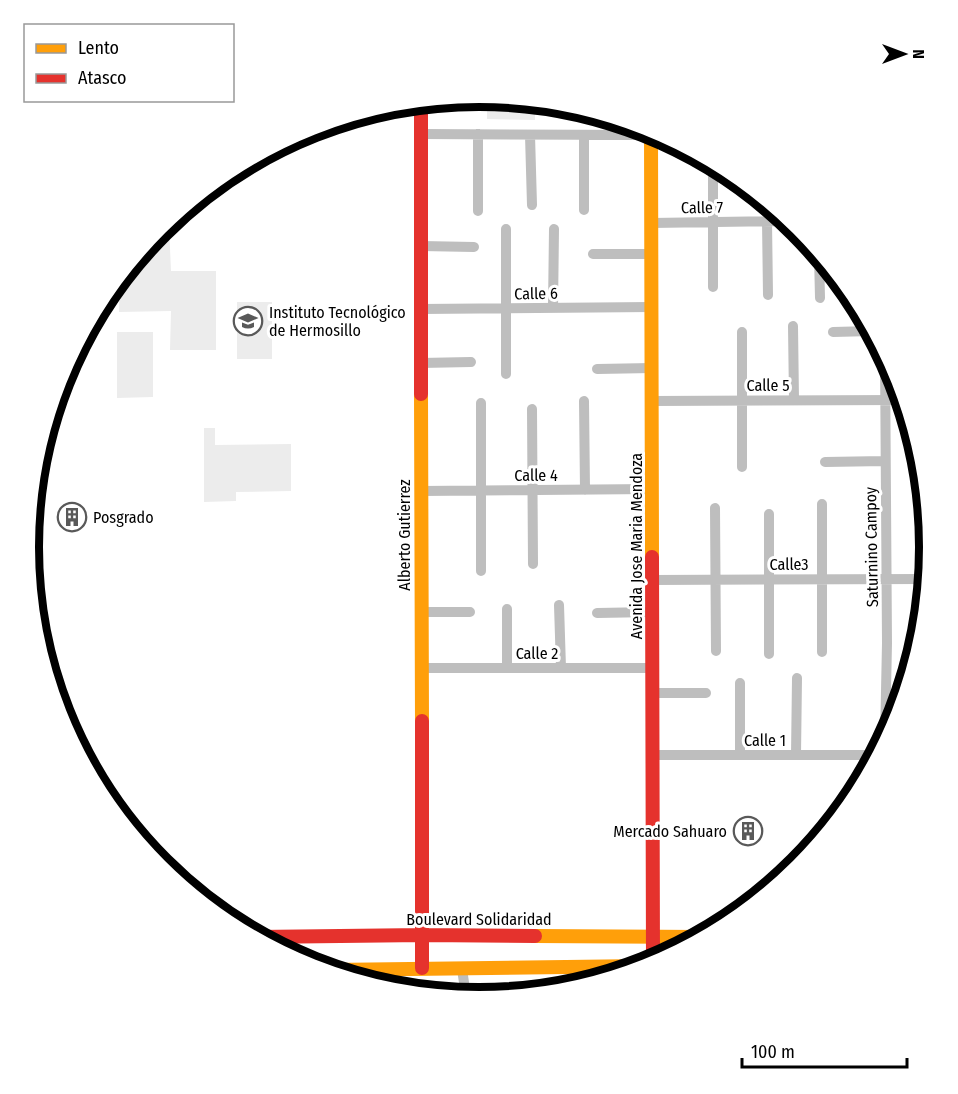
<svg xmlns="http://www.w3.org/2000/svg" width="958" height="1094" viewBox="0 0 958 1094" font-family="'Fira Sans Condensed',sans-serif">
<style>
.green{fill:#ececec}
.lines{fill:none;stroke-linecap:round;stroke-linejoin:round}
.street{stroke:#bebebe;stroke-width:10}
.slow{stroke:#ff9f0a;stroke-width:14}
.jam{stroke:#e5322d;stroke-width:14}
.labels{text-anchor:middle;stroke-width:6;stroke-linejoin:round;paint-order:stroke}
.street-label{font-size:16px;fill:#000;stroke:#fff}
.poi-label{font-size:16px;fill:#000;stroke:#fff;text-anchor:start}
.rim{fill:none;stroke:#000;stroke-width:8}
</style>
<rect width="100%" height="100%" fill="#fff"/>
<path class="green" d="M487 97 535 102V120L487 119Z
M164 225H169L171 271H216V350H170L171 311 119 312V280Z
M237 302H272V359H237Z
M117 332H153V397L117 398Z
M204 428H215V445L291 444V491L236 492V501L204 502Z"/>
<g class="lines">
<path class="street" d="M421 134 651 135
M478 134V211
M530 135 532 205
M584 135V210
M713 164V287
M767 221 768 295
M652 223 789 221
M421 246 474 247
M593 254H652
M819 255 820 298
M553 308 554 229
M420 309 652 307
M793 326 794 400
M742 332V467
M833 332 872 331
M885 355 887 643 885 739
M421 363 471 362
M597 369 652 368
M506 374V229
M584 401 585 490
M652 401 903 400
M481 403V571
M532 409 533 564
M825 462 885 461
M421 491 652 489
M822 504V652
M715 508 716 651
M769 514V654
M652 580 926 579
M559 605 561 668
M507 609V668
M421 612H470
M597 613 652 612
M422 668H653
M653 693H706
M653 755H876
M740 755V683
M796 755 797 678
M462 969 466 996"/>
<path class="slow" d="M651 131 652 557
M421 394 422 721
M535 936 701 937
M330 970 643 966"/>
<path class="jam" d="M421 102V394
M652 557 653 962
M257 937 423 935 535 936
M422 968V721"/>
</g>
<defs>
<g id="university-ring" transform="scale(1.5)"><circle r="9.5" fill="#fff" stroke="#595959" stroke-width="1.5"/><path d="M0-5L7-2L0 1L-7-2ZM-4 1L0 2.5L4 1V4Q0 6-4 4Z" fill="#595959"/></g>
<g id="building-ring" transform="scale(1.5)"><circle r="9.5" fill="#fff" stroke="#595959" stroke-width="1.5"/><path d="M-4-6H4V6H1V3H-1V6H-4ZM-2.5-4.3h1.7v1.8h-1.7ZM.8-4.3h1.7v1.8H.8ZM-2.5-1h1.7V.8h-1.7ZM.8-1h1.7V.8H.8Z" fill="#595959"/></g>
</defs>
<g fill-rule="evenodd">
<use href="#university-ring" x="248" y="321"/>
<use href="#building-ring" x="72" y="517"/>
<use href="#building-ring" x="748" y="831"/>
</g>
<g class="labels">
<g class="street-label">
<text transform="translate(702 207) rotate(-1)" y="6">Calle 7</text>
<text transform="translate(536 293) rotate(-1)" y="6">Calle 6</text>
<text x="768" y="391">Calle 5</text>
<text x="536" y="481">Calle 4</text>
<text transform="translate(404 535) rotate(-90)" y="6">Alberto Gutierrez</text>
<text transform="translate(636 546) rotate(-90)" y="6">Avenida Jose Maria Mendoza</text>
<text transform="translate(871 547) rotate(-91)" y="6">Saturnino Campoy</text>
<text x="789" y="570">Calle3</text>
<text x="537" y="659">Calle 2</text>
<text x="765" y="746">Calle 1</text>
<text x="479" y="925">Boulevard Solidaridad</text>
</g>
<g class="poi-label">
<text x="269" y="318">Instituto Tecnológico<tspan x="269" dy="18">de Hermosillo</tspan></text>
<text x="93" y="523">Posgrado</text>
<text x="727" y="837" text-anchor="end">Mercado Sahuaro</text>
</g>
</g>
<path d="M0 0H958V1094H0ZM39 547a440 440 0 1 1 880 0a440 440 0 1 1-880 0Z" fill="#fff" fill-rule="evenodd"/>
<path class="rim" d="M39 547a440 440 0 1 1 880 0a440 440 0 1 1-880 0Z"/>
<rect x="24" y="24" width="210" height="78" fill="#ffffff" stroke="#999999" stroke-width="1.5"/>
<rect x="36" y="44" width="30" height="9" fill="#ff9f0a" stroke="#999999" stroke-width="1.5"/>
<text x="78" y="54" font-size="18" fill="#000000">Lento</text>
<rect x="36" y="74" width="30" height="9" fill="#e5322d" stroke="#999999" stroke-width="1.5"/>
<text x="78" y="84" font-size="18" fill="#000000">Atasco</text>
<g transform="translate(904 54) rotate(90)" stroke="#ffffff" stroke-width="4.5" paint-order="stroke">
<path d="M0-4.5L10 22L0 15L-10 22Z" fill="#000000"/>
<text y="-9" font-size="16" font-weight="bold" text-anchor="middle" fill="#000000">N</text>
</g>
<path d="M742 1058v9h165v-9" fill="none" stroke="#000000" stroke-width="3"/>
<text x="751" y="1058" font-size="18" fill="#000000" stroke="#ffffff" stroke-width="4.5" paint-order="stroke">100 m</text>
</svg>
